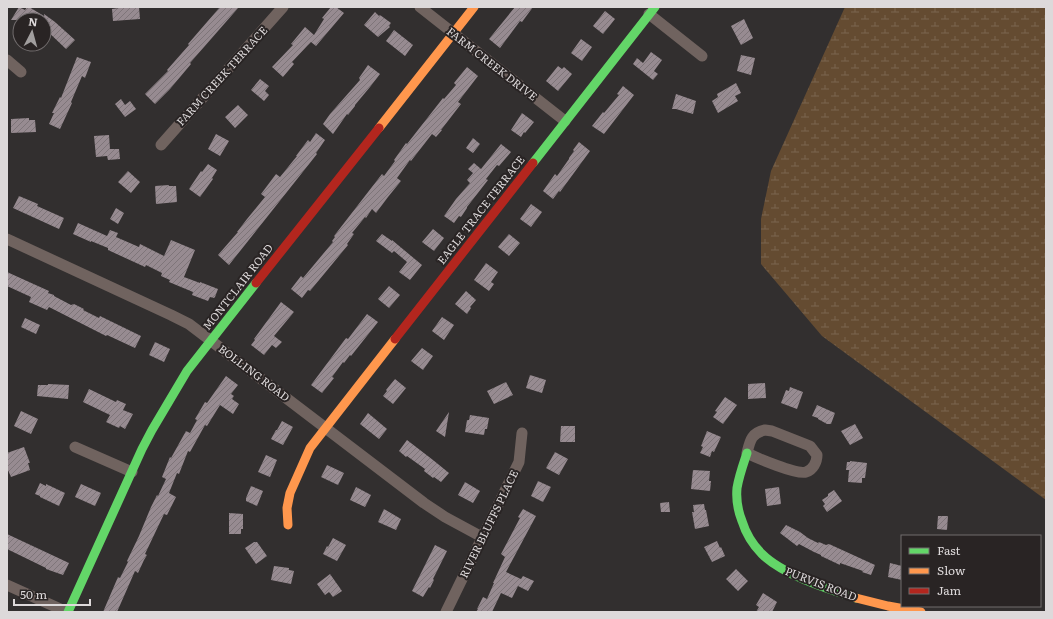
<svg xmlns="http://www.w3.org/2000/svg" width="1053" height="619" viewBox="0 0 1053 619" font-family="Literata,serif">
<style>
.wetland{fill:url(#wetland-marsh)}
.building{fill:url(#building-hatch)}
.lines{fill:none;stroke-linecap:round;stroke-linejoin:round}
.street{stroke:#70635f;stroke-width:11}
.fast{stroke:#63d668;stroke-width:9}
.slow{stroke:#ff974d;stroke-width:9}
.jam{stroke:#b3261e;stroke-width:9}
.labels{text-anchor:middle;stroke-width:4;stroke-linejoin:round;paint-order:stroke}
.street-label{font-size:11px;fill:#ddd9da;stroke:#292424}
</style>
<defs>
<pattern id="wetland-marsh" width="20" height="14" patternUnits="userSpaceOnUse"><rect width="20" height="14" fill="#644b31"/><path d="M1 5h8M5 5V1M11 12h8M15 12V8" fill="none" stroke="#7a644e"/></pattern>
<pattern id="building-hatch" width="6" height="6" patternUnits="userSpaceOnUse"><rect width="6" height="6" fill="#978b91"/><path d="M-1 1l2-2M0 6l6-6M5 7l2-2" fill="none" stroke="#7e7579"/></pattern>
</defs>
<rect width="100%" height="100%" fill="#322f2f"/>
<path class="wetland" d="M845 7H1046V500L822 336 761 264V219L771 171Z"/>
<path class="building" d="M19 7 25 10 27 7H29L44 16V14L55 22 75 40 66 49 44 28V20H11Z
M119 7H139L140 19 113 21 112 9 119 8Z
M220 7H239L190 63 191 64 170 89 155 104 145 94 168 71 167 70 189 45 188 44Z
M331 7H336L344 13 316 46 311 42 308 45 292 62 294 64 283 77 272 67 293 45 291 44 305 27 314 35 324 19 322 18Z
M515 7H533L522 22 520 21 500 48 489 39Z
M605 11 615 19 603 34 593 26Z
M375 12 379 16 380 15 391 23 389 26 390 27 378 37 364 25Z
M744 19 753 38 741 45 731 26Z
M394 30 413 45 405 56 386 41Z
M581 39 592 47 582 61 571 53Z
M651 52 662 60 654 71 658 74 653 80 633 64 637 58 643 63Z
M741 55 755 58 751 75 737 71Z
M77 57 91 62 85 78 82 76 71 102 72 103 60 129 49 124 54 113H52L60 97 61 98Z
M368 65 380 74 370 87 355 105V106L348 115 347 114 333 134 323 124 330 114 360 80 359 78Z
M558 66 562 69 564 67 572 74 558 91 546 81Z
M467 67 478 76 458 102 461 104 441 130H442L436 137 432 134 411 161 410 160 397 178 401 181 388 197 376 213 372 209 366 218 365 217 352 233 354 234 347 244 348 245 310 291 308 290 302 298 291 289 301 276 303 278 333 242 332 241 335 237 334 236 382 174 384 176 395 161 394 160 406 143 407 144 443 98 444 99 456 85 454 83Z
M260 79 269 86 265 91 269 95 264 101 251 90Z
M736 83 741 93 735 96 738 101 718 113 712 101 718 97 717 94Z
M623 86 634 95 604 134 592 126 603 112 604 113 619 95 617 94Z
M676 94 696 101 693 114 676 109H672Z
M121 99 125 105 130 101 136 109 125 117 115 104Z
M238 105 248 115 235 128 225 117Z
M522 113 534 122 525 133 524 132 521 137 511 130Z
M29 118V120H35L36 132 11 133V119Z
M316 133 325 140 316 153 317 154 229 265 218 255 238 232H237L247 219 265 197 261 194 276 174 280 177 297 156H296L308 140 310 142Z
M216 134 229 141 220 156 208 149Z
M109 135 110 149H119L120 159 108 160 107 156 96 157 94 136Z
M473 138 480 144 473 153 466 148Z
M579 142 590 151 560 192 559 191 553 199 543 191 555 174 557 176 569 159V158L574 151 573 150Z
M501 144 511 152 499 166 497 165 486 179 488 180 467 207V208L461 217 459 216 454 223 444 216 456 199 470 183 467 180 473 173 468 169 474 163 481 169Z
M208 164 217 170 212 178 213 179 200 197 189 189 201 171 202 172Z
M128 171 140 182 131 193 118 182Z
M169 185V186H176L177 202 156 204 155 186Z
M19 196 38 204 37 206 64 218 59 229 13 208Z
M531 204 542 212 531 227 520 219Z
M116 208 124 213 118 224 110 219Z
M78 223 107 236 110 230 118 233 116 237 139 247 140 244 164 256 171 240 195 250 184 277 200 283V282L218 289 215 297 214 298 210 297 208 301 192 295 193 292 169 282 170 280 161 276 162 273 146 265 145 267 108 250V248L91 241V242L73 234Z
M433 229 444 238 434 251 422 242Z
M382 234 392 241V240L422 265 410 280 399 272 407 262 394 251 392 253 376 241Z
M509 234 520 243 509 256 498 247Z
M486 263 498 272 491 282 494 284 489 291 474 280Z
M7 272 49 291 48 293 54 295V296L71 305 74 304 84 309 83 310 99 318 100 316 141 336 135 348 107 335 106 336 49 307 47 310 29 302 31 297 7 286Z
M389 286 400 295 389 308 378 299Z
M466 291 476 300 470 307 471 308 467 314 455 304Z
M281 302 294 312 274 336 282 342 276 348 272 345 264 355 251 345 255 340 254 339Z
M367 314 378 322 351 356 350 355 344 363 343 362 332 377 334 378 322 393 311 385 346 338 348 339Z
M442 317 454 325 444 340 432 331Z
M25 318 40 325 36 334 21 327Z
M155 342 170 349 164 362 149 355Z
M422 348 433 356 423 370 411 361Z
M530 375 546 380 542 393 526 388Z
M226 376 238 385 231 394 234 396 232 399 239 404 233 414 220 405 207 426 205 425 190 452 188 451 179 474 177 473 169 493 176 497 167 515 164 514 145 554 147 555 144 560 138 573 135 571 117 612H103L118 577 120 578 128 562 127 561 139 536 151 507 157 495 158 496 166 479 162 477 170 457 171 458 186 431 190 433 197 420 195 419 205 402 207 403Z
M395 379 406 388 393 404 383 396 387 391 386 390Z
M506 382 513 395 494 404 487 391Z
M765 383 766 398 748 399V384Z
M48 384 69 385 68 399 37 396 38 385H48Z
M790 387 803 392 797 409 781 403 786 390 789 391Z
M89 389 116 402 117 400 126 404 123 410 133 414 125 429 120 426 119 428 106 422 110 415 83 402Z
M725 397 737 405 723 424 713 417 717 412 715 411Z
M817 405 835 413 831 424H827L818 419V418L812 416Z
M21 411 38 419 31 434 14 426Z
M449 412 445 437 436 431Z
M368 413 387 429 379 439 360 424Z
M470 415 489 418 487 429H485L484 435 465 432 467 420H469Z
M282 421 293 427 283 445 271 439 276 430H277Z
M855 424 863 438 850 445 841 431Z
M561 426H575V442H560Z
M707 431 721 437 714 452 712 451 710 457 700 453 703 447 701 446Z
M407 440 433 460 449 473 441 482 434 477 433 478 424 471 425 469 407 456 406 457 399 451Z
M24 447 30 463H28L30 470 11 477 7 468V453Z
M555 452 568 459 559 475 546 468Z
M266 455 277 460 270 477 258 472Z
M850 461 867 463 865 478H862V483L848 482 849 470H846L847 462H850Z
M327 465 344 473 338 485 321 477Z
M693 470 710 471 709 481H711L710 491 691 489Z
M538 481 551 487 543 502 531 496Z
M465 482 480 491 473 503 458 495Z
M40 483 46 486V484L65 493 59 506 40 497V496L35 494Z
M81 484 101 493 95 506 75 497Z
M251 486 263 491 257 506 246 501V498Z
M356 487 371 495 365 507 350 500Z
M779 487 781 504 767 506 765 489Z
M834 490 842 501 827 512 823 506 825 504 822 500 828 496V494Z
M669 502 670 512H661L660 503Z
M704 504 705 510H706L709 526 695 529 692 512H694L693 505Z
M384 509 401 519 396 530 378 522Z
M523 509 536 516 506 572 521 579 523 576 534 581 528 591 518 586 512 598 501 593 492 612H476L478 609H477L483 597 487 599 494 583H493L505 557 501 554 520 518 518 517Z
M229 513 243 514V529H241V534H229Z
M938 516H948L947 530 937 529Z
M786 525 800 532 808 538 818 543 819 542 826 545 829 544 875 565 871 575 862 572 863 571 840 563V565L821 556V555L814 552 799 544 797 546 780 533Z
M7 534 69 563 63 575 46 569V568L7 549Z
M333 538 346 545 337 561 323 554 327 546 328 547Z
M717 541 720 548 721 547 725 556 712 562 704 547Z
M254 542H257L267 556 256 564 245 548Z
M435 545 447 551 433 579 434 580 430 588 429 587 423 597 412 591Z
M890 563 902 566V580L888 577Z
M274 566 289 568V570L294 571 291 584 271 580Z
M736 569 748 581 738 591 726 579Z
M330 574 342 591 333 597 329 592 325 595 317 584Z
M763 593 777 602 772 612H756L759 607 756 605Z"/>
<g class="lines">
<path class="street" d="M420 7 565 121
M649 14 702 56
M7 60 21 72
M161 145 283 7
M7 239 171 315 189 324 424 503 445 517 482 537
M765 430 772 431 805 444 810 446 817 455C817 462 813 470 806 472 797 475 757 458 747 453 750 441 751 433 765 430Z
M75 447 132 472
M7 585 67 612
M446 612 519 462 522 433"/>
<path class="fast" d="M533 163 655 7
M747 453C743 465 739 476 737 488 736 499 738 511 742 521 746 534 753 545 762 554 783 575 828 589 856 598
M68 612 142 449 152 430 187 371 256 283"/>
<path class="slow" d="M379 128 474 7
M288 525 287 508 290 493 310 448 395 339
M856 598 888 606 921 612"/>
<path class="jam" d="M256 283 379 128
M395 339 533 163"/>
</g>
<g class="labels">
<g class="street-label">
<text transform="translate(492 64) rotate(38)" y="4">FARM CREEK DRIVE</text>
<text transform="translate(222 76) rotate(-48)" y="4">FARM CREEK TERRACE</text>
<text transform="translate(481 210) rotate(-52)" y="4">EAGLE TRACE TERRACE</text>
<text transform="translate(238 287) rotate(-52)" y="4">MONTCLAIR ROAD</text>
<text transform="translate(254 373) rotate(37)" y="4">BOLLING ROAD</text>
<text transform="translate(489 524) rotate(-64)" y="4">RIVER BLUFFS PLACE</text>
<text transform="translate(821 584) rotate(21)" y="4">PURVIS ROAD</text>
</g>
</g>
<rect width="1053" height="619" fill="none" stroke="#ddd9da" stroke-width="16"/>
<rect x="901" y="535" width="140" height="72" fill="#292424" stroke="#716c6d"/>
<rect x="909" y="548" width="20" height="6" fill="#63d668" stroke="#716c6d"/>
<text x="937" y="555" font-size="12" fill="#ddd9da">Fast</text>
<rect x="909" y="568" width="20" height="6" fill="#ff974d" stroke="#716c6d"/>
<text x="937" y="575" font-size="12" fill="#ddd9da">Slow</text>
<rect x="909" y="588" width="20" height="6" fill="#b3261e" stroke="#716c6d"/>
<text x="937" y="595" font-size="12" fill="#ddd9da">Jam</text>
<g transform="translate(32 32) rotate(6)"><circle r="19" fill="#292424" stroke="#716c6d"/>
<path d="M0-3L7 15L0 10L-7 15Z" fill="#a19e9e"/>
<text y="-6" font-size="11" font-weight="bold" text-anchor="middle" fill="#ddd9da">N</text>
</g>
<path d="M14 599v6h76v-6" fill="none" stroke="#ddd9da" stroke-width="2"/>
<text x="20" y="599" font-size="12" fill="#ddd9da" stroke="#292424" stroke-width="3" paint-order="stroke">50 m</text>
</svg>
